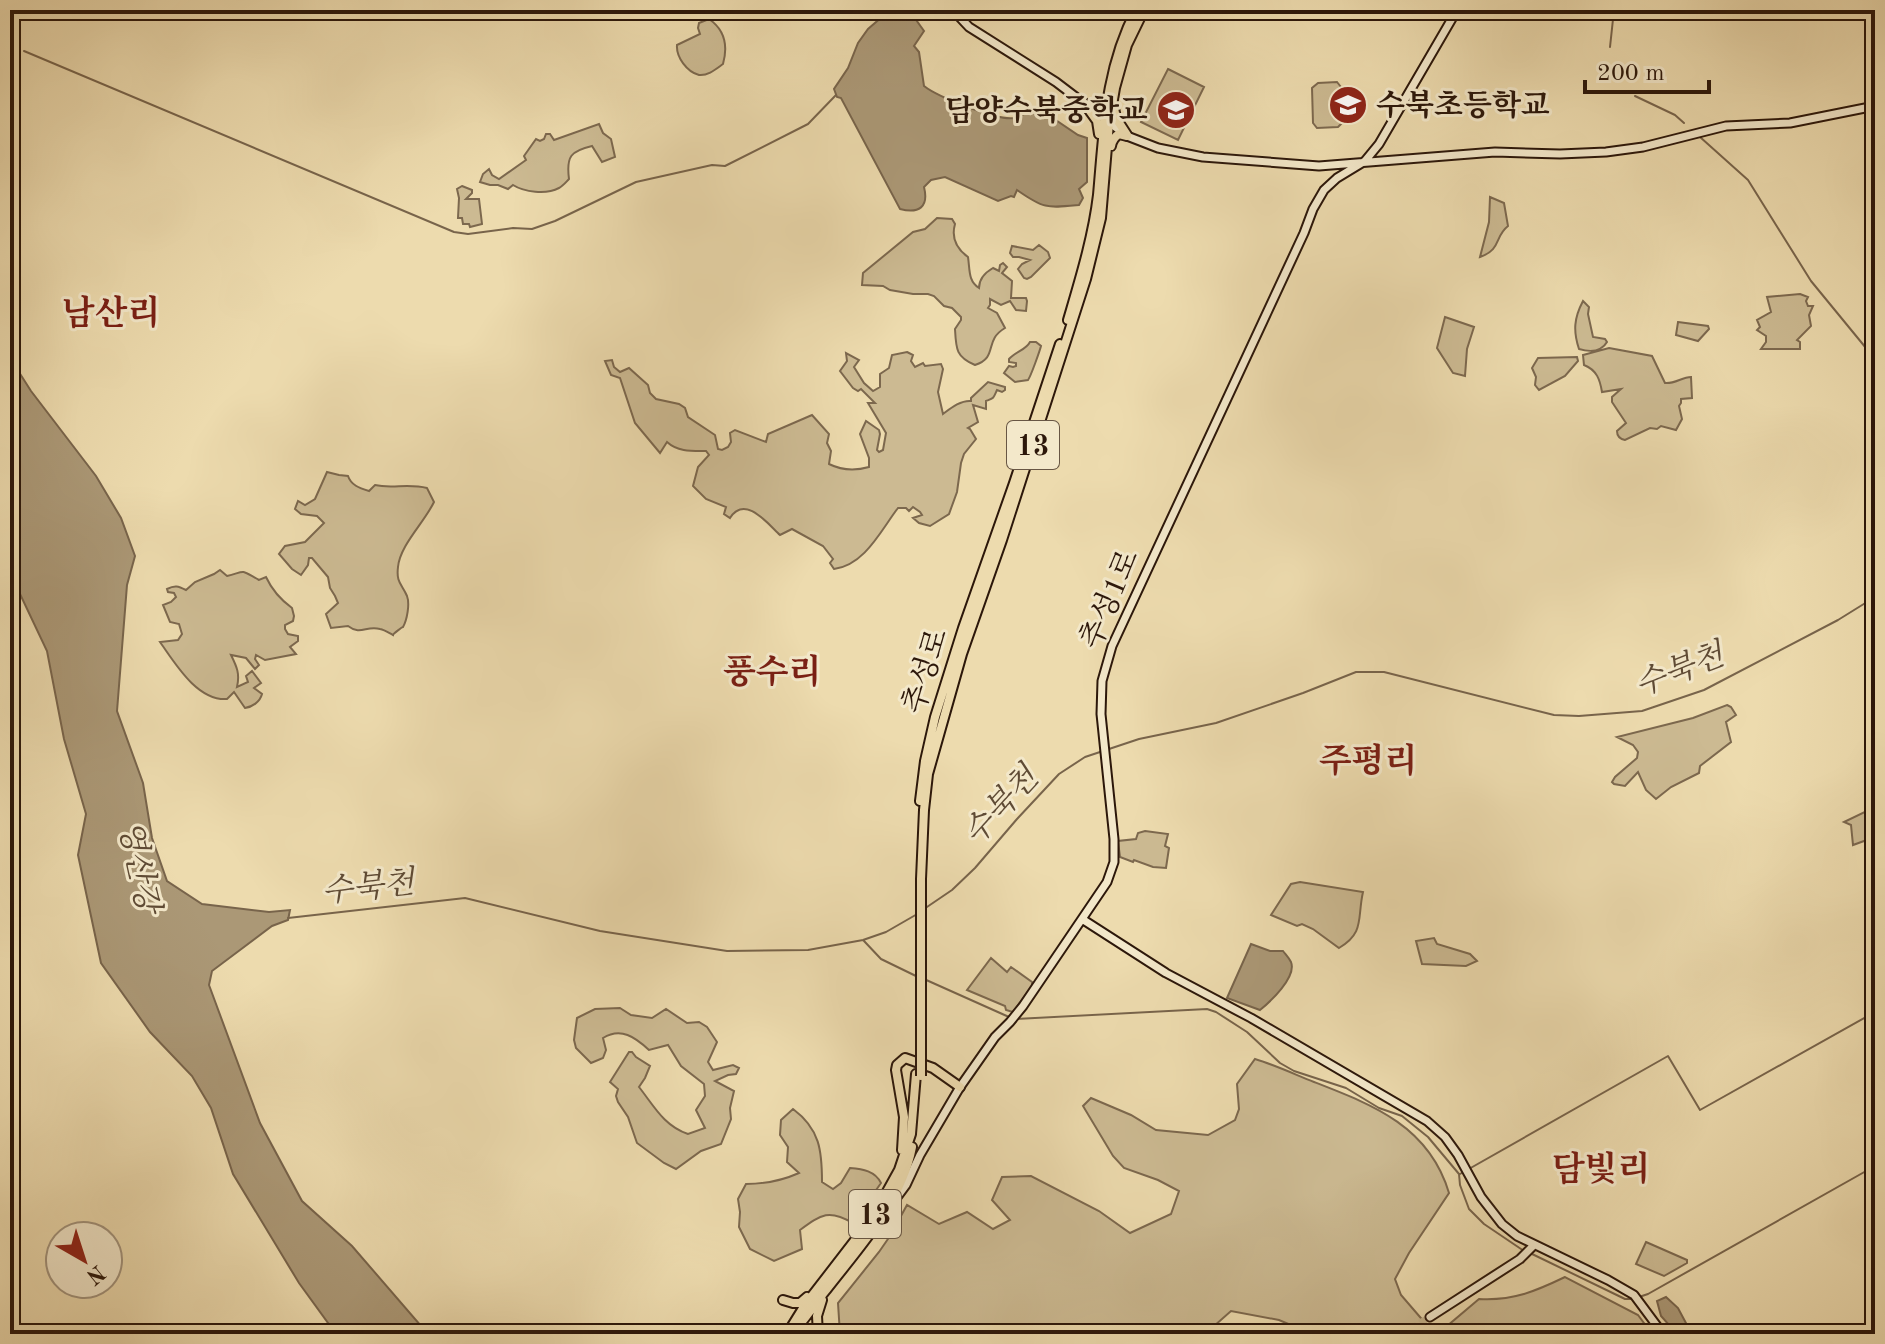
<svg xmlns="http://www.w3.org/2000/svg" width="1885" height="1344" viewBox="0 0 1885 1344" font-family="'Old Standard TT','Noto Serif KR',serif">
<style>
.green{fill:#ccba92;stroke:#7c684e;stroke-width:2}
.water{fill:#ab9876;stroke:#78644b;stroke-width:2}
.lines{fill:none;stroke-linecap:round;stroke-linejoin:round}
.stream{stroke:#78644b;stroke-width:2}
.secondary-tunnel{stroke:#c6b48d;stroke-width:7;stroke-dasharray:7 3.5;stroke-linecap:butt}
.secondary-casing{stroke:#2c170a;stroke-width:11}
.primary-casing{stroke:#2c170a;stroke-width:12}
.secondary{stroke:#f3e8ca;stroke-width:7}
.primary{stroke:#eddbae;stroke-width:8}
.primary-bridge-casing{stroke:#2c170a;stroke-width:12;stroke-linecap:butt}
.primary-bridge{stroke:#eddbae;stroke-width:8}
.labels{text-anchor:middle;stroke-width:6;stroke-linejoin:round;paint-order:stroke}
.shield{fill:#f3e8ca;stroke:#685644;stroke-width:2}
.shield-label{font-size:28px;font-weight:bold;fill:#2c170a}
.poi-label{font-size:30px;font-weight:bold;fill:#2c170a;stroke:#f3e8ca;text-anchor:start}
.street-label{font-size:30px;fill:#2c170a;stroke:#f3e8ca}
.water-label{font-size:32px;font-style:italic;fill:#5f4b35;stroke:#f3e8ca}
.quarter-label{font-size:34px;font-weight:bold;fill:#7a1f14;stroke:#f3e8ca}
</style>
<rect width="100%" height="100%" fill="#eddbae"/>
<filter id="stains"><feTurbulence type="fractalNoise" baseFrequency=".0025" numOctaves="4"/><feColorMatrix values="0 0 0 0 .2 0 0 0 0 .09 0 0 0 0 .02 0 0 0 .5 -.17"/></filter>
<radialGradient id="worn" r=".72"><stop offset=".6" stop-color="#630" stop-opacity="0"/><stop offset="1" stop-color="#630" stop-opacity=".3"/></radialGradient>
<path class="green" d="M709 19C725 30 728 46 723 64 716 69 708 76 699 75 687 72 676 57 677 45L700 34 698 28 699 23Z
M1168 69 1204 87 1178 140 1141 122Z
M1337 82 1341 87 1342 123 1338 127 1317 128 1313 123 1312 88 1318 83Z
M599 124 603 133 611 139 615 157 602 162 592 146C571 151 566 156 569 179 566 182 563 186 559 188 546 195 524 192 513 185L508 189 498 185H490L480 182 483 174 489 169 492 175 499 179 526 160 524 156 536 139 540 141 544 139 546 134H550L554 140Z
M462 186 472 190V193L466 199H479L482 224 470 227 469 224H463L462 218H458L459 198 457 189Z
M1490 197 1504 203 1508 226C1494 237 1502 249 1480 257L1489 222Z
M937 218 952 219 955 224C951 238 957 249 968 257 970 270 968 281 979 288 979 279 986 272 993 268L999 271 1000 265 1003 263 1007 267 1002 273 1012 281 1011 298H1026L1027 301 1026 311 1016 310 1010 301 1001 305 990 299V305L988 308 997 313 1005 328C983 341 999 357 975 365 956 357 956 349 955 329L961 320V317L952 308 944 306 934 296 928 294H913L890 290 883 286 862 285 863 273 913 232 925 229Z
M1039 245 1048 252 1050 258 1031 277 1027 279 1024 278 1018 269 1022 264 1030 260 1019 257H1013L1010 253 1012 246 1033 250Z
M1800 294 1808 297 1806 301 1808 306H1813L1809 315 1811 326 1797 340 1800 342V349H1761L1766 342V336L1757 330 1760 327 1757 320 1771 312 1767 297Z
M1583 301 1589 307 1588 314 1593 337 1605 339 1607 342C1601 352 1589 352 1579 349 1573 331 1574 318 1583 301Z
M1445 317 1474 327 1467 349 1465 376 1453 373 1437 348Z
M1678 322 1708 326 1709 329 1698 341 1676 335Z
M1030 342H1036L1041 346C1040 350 1031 376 1028 380L1015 382 1004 373 1009 366 1013 367 1016 366V363L1009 362V359C1015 352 1026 350 1030 342Z
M1609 348 1652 356 1665 383C1675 384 1682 377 1691 377L1692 398 1681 399V403L1679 406 1682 419 1676 430 1661 426 1657 429 1650 428 1625 440C1620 439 1617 436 1617 431L1626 423 1612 402V397L1621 389 1602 392C1600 380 1597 370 1584 365L1583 355Z
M907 352 913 355 911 361 915 367 923 363 925 366 941 364 943 369 938 392 943 414C951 408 961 400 971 401V398L988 382 1005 387V390L1002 392 997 390C993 399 994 398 986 401V409L973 405 978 422 968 428 970 429 976 439 964 454 961 463 957 492 949 514 930 526 919 523 913 518 922 515 920 512 913 507 909 511 906 508H898C881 530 865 565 834 569L830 563 833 559 823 546 792 529 780 535C768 524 745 494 730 518L724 514 726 507 706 499 693 486 698 467 709 455 706 451C692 451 678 452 667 442L660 453 635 423 620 378 611 375 605 361 612 360 614 367 620 372 629 368 648 385 650 393 656 399 679 404 685 408 688 417 715 435 718 449 722 450 728 447 731 442 730 433 735 430 766 442 768 434 812 415 829 434 827 443 831 451 829 464C843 471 855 471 869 467V458L860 434 866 421 879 430 880 434 877 450 879 452 883 450 886 433 868 403H875L861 389 858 391 853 388 840 371 847 361 846 353 859 360 854 367 864 383 873 391 880 387V374L889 368 892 355Z
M1577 357 1578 361 1565 376 1539 390 1535 385 1536 377 1532 368 1538 358Z
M327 472 339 475 348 476C351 485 359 488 369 491L375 485C392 489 408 483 427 488L434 502C424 523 400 545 398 567 396 583 402 584 407 596 410 604 407 620 403 627 402 627 393 634 393 635 389 633 385 630 380 629 366 625 361 636 348 626L331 628 326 614 338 603 335 596 330 588 328 577 312 558H309L308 565 301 575 292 569 279 554 285 546 305 542 324 523 317 516 301 514 295 509 298 501 305 505 315 499Z
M220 570 227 576C247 571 239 569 259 580L266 577C272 590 281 600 292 608L294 616 293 621 285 625V629L288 634 298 636V641L290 647 296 654 265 660 256 655 255 659 259 665 255 669 246 658 231 655C237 667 240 674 237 687L248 682 246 676 252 671 261 683 254 688 262 694C260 702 252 707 245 708L234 692 227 699C197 701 175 663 160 642L178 640 182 634 179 624 170 622 163 605 171 602 176 597 174 593 168 592 167 589C175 585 178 586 186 590L195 582 214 574Z
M1727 705 1731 707 1736 715 1726 722 1731 742 1700 766 1699 773 1671 787 1656 799 1646 790 1638 772 1625 786 1614 784 1612 782 1615 777 1637 758 1638 752 1633 745 1617 737 1693 718Z
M1875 807V837L1853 845 1851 825 1844 822Z
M1145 831 1168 834 1165 846 1169 848 1166 868 1153 867 1134 860 1133 862 1120 857 1118 841 1136 839 1138 833Z
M1300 882 1363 892C1357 918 1365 933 1339 948L1313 929 1302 924 1297 926 1271 915 1291 884Z
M1434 938 1437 944 1470 954 1477 961 1466 966 1422 964 1416 941Z
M991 958 1007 972 1011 967 1032 982V986L1013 1012 1006 1010 1005 1006 967 990Z
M620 1008 631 1015 652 1018 666 1009 687 1023 699 1022 707 1027 717 1042 708 1062 713 1070 733 1065 739 1068 736 1074 728 1075 715 1081 734 1091 730 1108 731 1119 721 1144 701 1151 676 1169 664 1163 637 1143 628 1117 618 1102 616 1096 618 1089 610 1082 629 1052H632L636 1057 650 1066 645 1078 639 1087C654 1106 664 1126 688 1134L705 1128 696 1110 705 1096 704 1084 681 1066 668 1045 649 1050C635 1037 621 1027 603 1038L606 1050 603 1058 591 1063 576 1048 574 1040 577 1018 595 1009Z
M1255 1059C1275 1065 1294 1074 1314 1082 1373 1105 1429 1126 1449 1193L1409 1253 1395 1279 1401 1295 1432 1331 1447 1326 1479 1299C1513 1301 1536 1291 1565 1277L1638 1315 1652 1334H1402L1398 1328 1386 1334H1312L1279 1320 1231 1311 1205 1334H840L838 1303 879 1252 890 1236 907 1205 939 1224 967 1212 993 1229 1010 1220 992 1200 1002 1177 1031 1176 1099 1211 1130 1233 1171 1214 1179 1191 1158 1180 1124 1168 1113 1156 1083 1106 1091 1098 1131 1115 1156 1130 1208 1135 1235 1120 1239 1109 1237 1084Z
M793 1109C820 1129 822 1151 822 1182L833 1189 841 1183 850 1168C863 1169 875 1171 881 1183L853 1223C829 1209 822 1214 800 1230L802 1249 774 1261 750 1249 739 1227 740 1212 738 1199 746 1184C765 1184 781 1181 799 1173L787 1162 788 1147 780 1135 781 1120Z
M1646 1242 1687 1260V1263L1664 1276 1636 1264Z"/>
<path class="water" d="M890 10H909L924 31 914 46 919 52 924 86C938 97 998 121 1014 118 1022 116 1030 110 1038 108L1078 135 1087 138V182L1079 189 1083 198 1079 205C1047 208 1044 209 1017 190L1014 197 1011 196 998 201 945 177 931 180 924 187C929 207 919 214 900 209L841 98 837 97 834 89 848 68 858 43 868 29Z
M10 358 31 391 96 476 121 518 135 556 127 585 117 711 143 783 152 838 167 881 202 904 269 912 290 910 288 920 272 926 212 971 209 985 260 1123 302 1201 352 1246 428 1334H339L331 1327 299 1283 233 1174 211 1108 192 1076 150 1032 101 963 78 855 86 814 64 739 47 651 11 575Z
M1251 944 1270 951H1283C1286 955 1289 958 1291 962 1297 977 1270 1002 1260 1010L1227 998Z
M1666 1297 1678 1308 1687 1325 1682 1333 1677 1334 1661 1316 1657 1301Z"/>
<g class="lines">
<path class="stream" d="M10 34 11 40
M1610 47 1614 10
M24 51 454 232 468 234 513 228 532 229 555 221 636 182 712 165 725 166 808 124 836 95
M1635 96 1675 115 1684 123
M1700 137 1748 180 1811 281 1875 359
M1109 749 1139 739 1216 723 1303 693 1356 672H1384L1554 715 1579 716 1642 711 1704 690 1838 620 1875 597
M924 909 952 890 975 868 1017 819 1059 774 1085 757 1103 751
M288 918 465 898 600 931 727 951 808 950 863 940 886 932 919 913
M864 941 881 959 918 977
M924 979 1009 1017
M1015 1019 1207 1009 1216 1012 1247 1032 1280 1063 1294 1071 1346 1088 1379 1108 1402 1116 1428 1137 1459 1174 1460 1185 1469 1209 1484 1224 1524 1251
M1460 1174 1668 1056 1700 1110 1875 1012
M1530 1253 1625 1299H1632
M1639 1297 1648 1294 1875 1166"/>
<path class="secondary-tunnel" d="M1402 1334 1430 1317"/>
<g class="secondary-casing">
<path id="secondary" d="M953 10 969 27 1056 82 1127 136 1158 148 1203 157 1319 166 1495 152 1560 154 1606 152 1643 147 1726 126 1790 123 1875 106
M1082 919 1166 973 1251 1018 1427 1121 1445 1137 1458 1155 1481 1197 1502 1224 1517 1236 1608 1280 1634 1295 1663 1334
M892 1204 906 1185 920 1155 960 1087 995 1037 1010 1022 1023 1006 1107 882 1114 862V839L1101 714 1102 681 1112 646 1304 233 1313 209 1324 190 1337 178 1365 161 1379 144 1457 10
M1430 1317 1520 1259 1534 1245"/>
</g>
<g class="primary-casing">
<path id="primary" d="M1084 103 1097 121 1099 134
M1114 108 1116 118 1127 135
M1111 146C1112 140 1114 137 1119 134L1127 136
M1068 320C1080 279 1093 237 1098 195 1104 130 1105 69 1136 10
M920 801 925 761 935 717 963 628 1014 483 1060 344
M921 1051V879L924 810 928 774 962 654 1002 540 1086 279 1101 218 1109 123 1115 88 1127 45 1144 10
M902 1150 904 1117 896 1070 897 1065 905 1058 933 1068 960 1087
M783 1300 793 1303H800L807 1297
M787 1334 805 1305 873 1217 899 1170 911 1134 916 1074
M794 1334 800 1324C809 1313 817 1301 826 1290 860 1246 901 1203 912 1147
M818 1334 817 1316 822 1300"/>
</g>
<use href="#secondary" class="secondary"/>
<use href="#primary" class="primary"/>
<g class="primary-bridge-casing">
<path id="primary-bridge" d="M921 1076V1051"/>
</g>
<use href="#primary-bridge" class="primary-bridge"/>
</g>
<defs>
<g id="school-disc" transform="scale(2)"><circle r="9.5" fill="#8f2418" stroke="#f3e8ca"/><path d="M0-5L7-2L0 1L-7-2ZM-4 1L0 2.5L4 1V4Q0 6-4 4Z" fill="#fff"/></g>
</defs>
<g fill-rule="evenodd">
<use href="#school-disc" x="1348" y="105"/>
<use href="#school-disc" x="1176" y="110"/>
</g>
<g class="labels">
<g class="shield">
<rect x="1007" y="421" width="52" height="48" rx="6"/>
<rect x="849" y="1190" width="52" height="48" rx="6"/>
</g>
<g class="shield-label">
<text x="1033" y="455">13</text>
<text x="875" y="1224">13</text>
</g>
<g class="poi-label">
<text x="1376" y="115">수북초등학교</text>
<text x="1148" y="120" text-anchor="end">담양수북중학교</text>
</g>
<g class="street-label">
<text transform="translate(1109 599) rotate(-67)" y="10">추성1로</text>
<text transform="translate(925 671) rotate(-73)" y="10">추성로</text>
</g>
<g class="water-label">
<text transform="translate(1679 669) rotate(-21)" y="11">수북천</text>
<text transform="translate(1000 805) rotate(-47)" y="11">수북천</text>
<text transform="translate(140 866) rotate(78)" y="11">영산강</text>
<text transform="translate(368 886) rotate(-6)" y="11">수북천</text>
</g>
<g class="quarter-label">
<text x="111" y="324">남산리</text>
<text x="772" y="683">풍수리</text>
<text x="1368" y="772">주평리</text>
<text x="1601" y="1180">담빛리</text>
</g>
</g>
<rect width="1885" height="1344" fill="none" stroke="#eddbae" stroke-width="40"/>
<rect x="12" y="12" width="1861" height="1320" fill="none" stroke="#2c170a" stroke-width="4"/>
<rect x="20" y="20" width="1845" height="1304" fill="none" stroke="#2c170a" stroke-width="2"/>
<g transform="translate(84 1260) rotate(141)"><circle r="38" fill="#f3e8ca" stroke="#a3947d" stroke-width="2"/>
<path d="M0-6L14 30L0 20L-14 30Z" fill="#8f2418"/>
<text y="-12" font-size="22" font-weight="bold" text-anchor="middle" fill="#2c170a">N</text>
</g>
<path d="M1585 80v12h124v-12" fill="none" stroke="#2c170a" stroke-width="4"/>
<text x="1597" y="80" font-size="24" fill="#2c170a" stroke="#f3e8ca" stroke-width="6" paint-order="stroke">200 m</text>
<rect width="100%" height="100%" filter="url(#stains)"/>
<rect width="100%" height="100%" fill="url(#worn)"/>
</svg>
